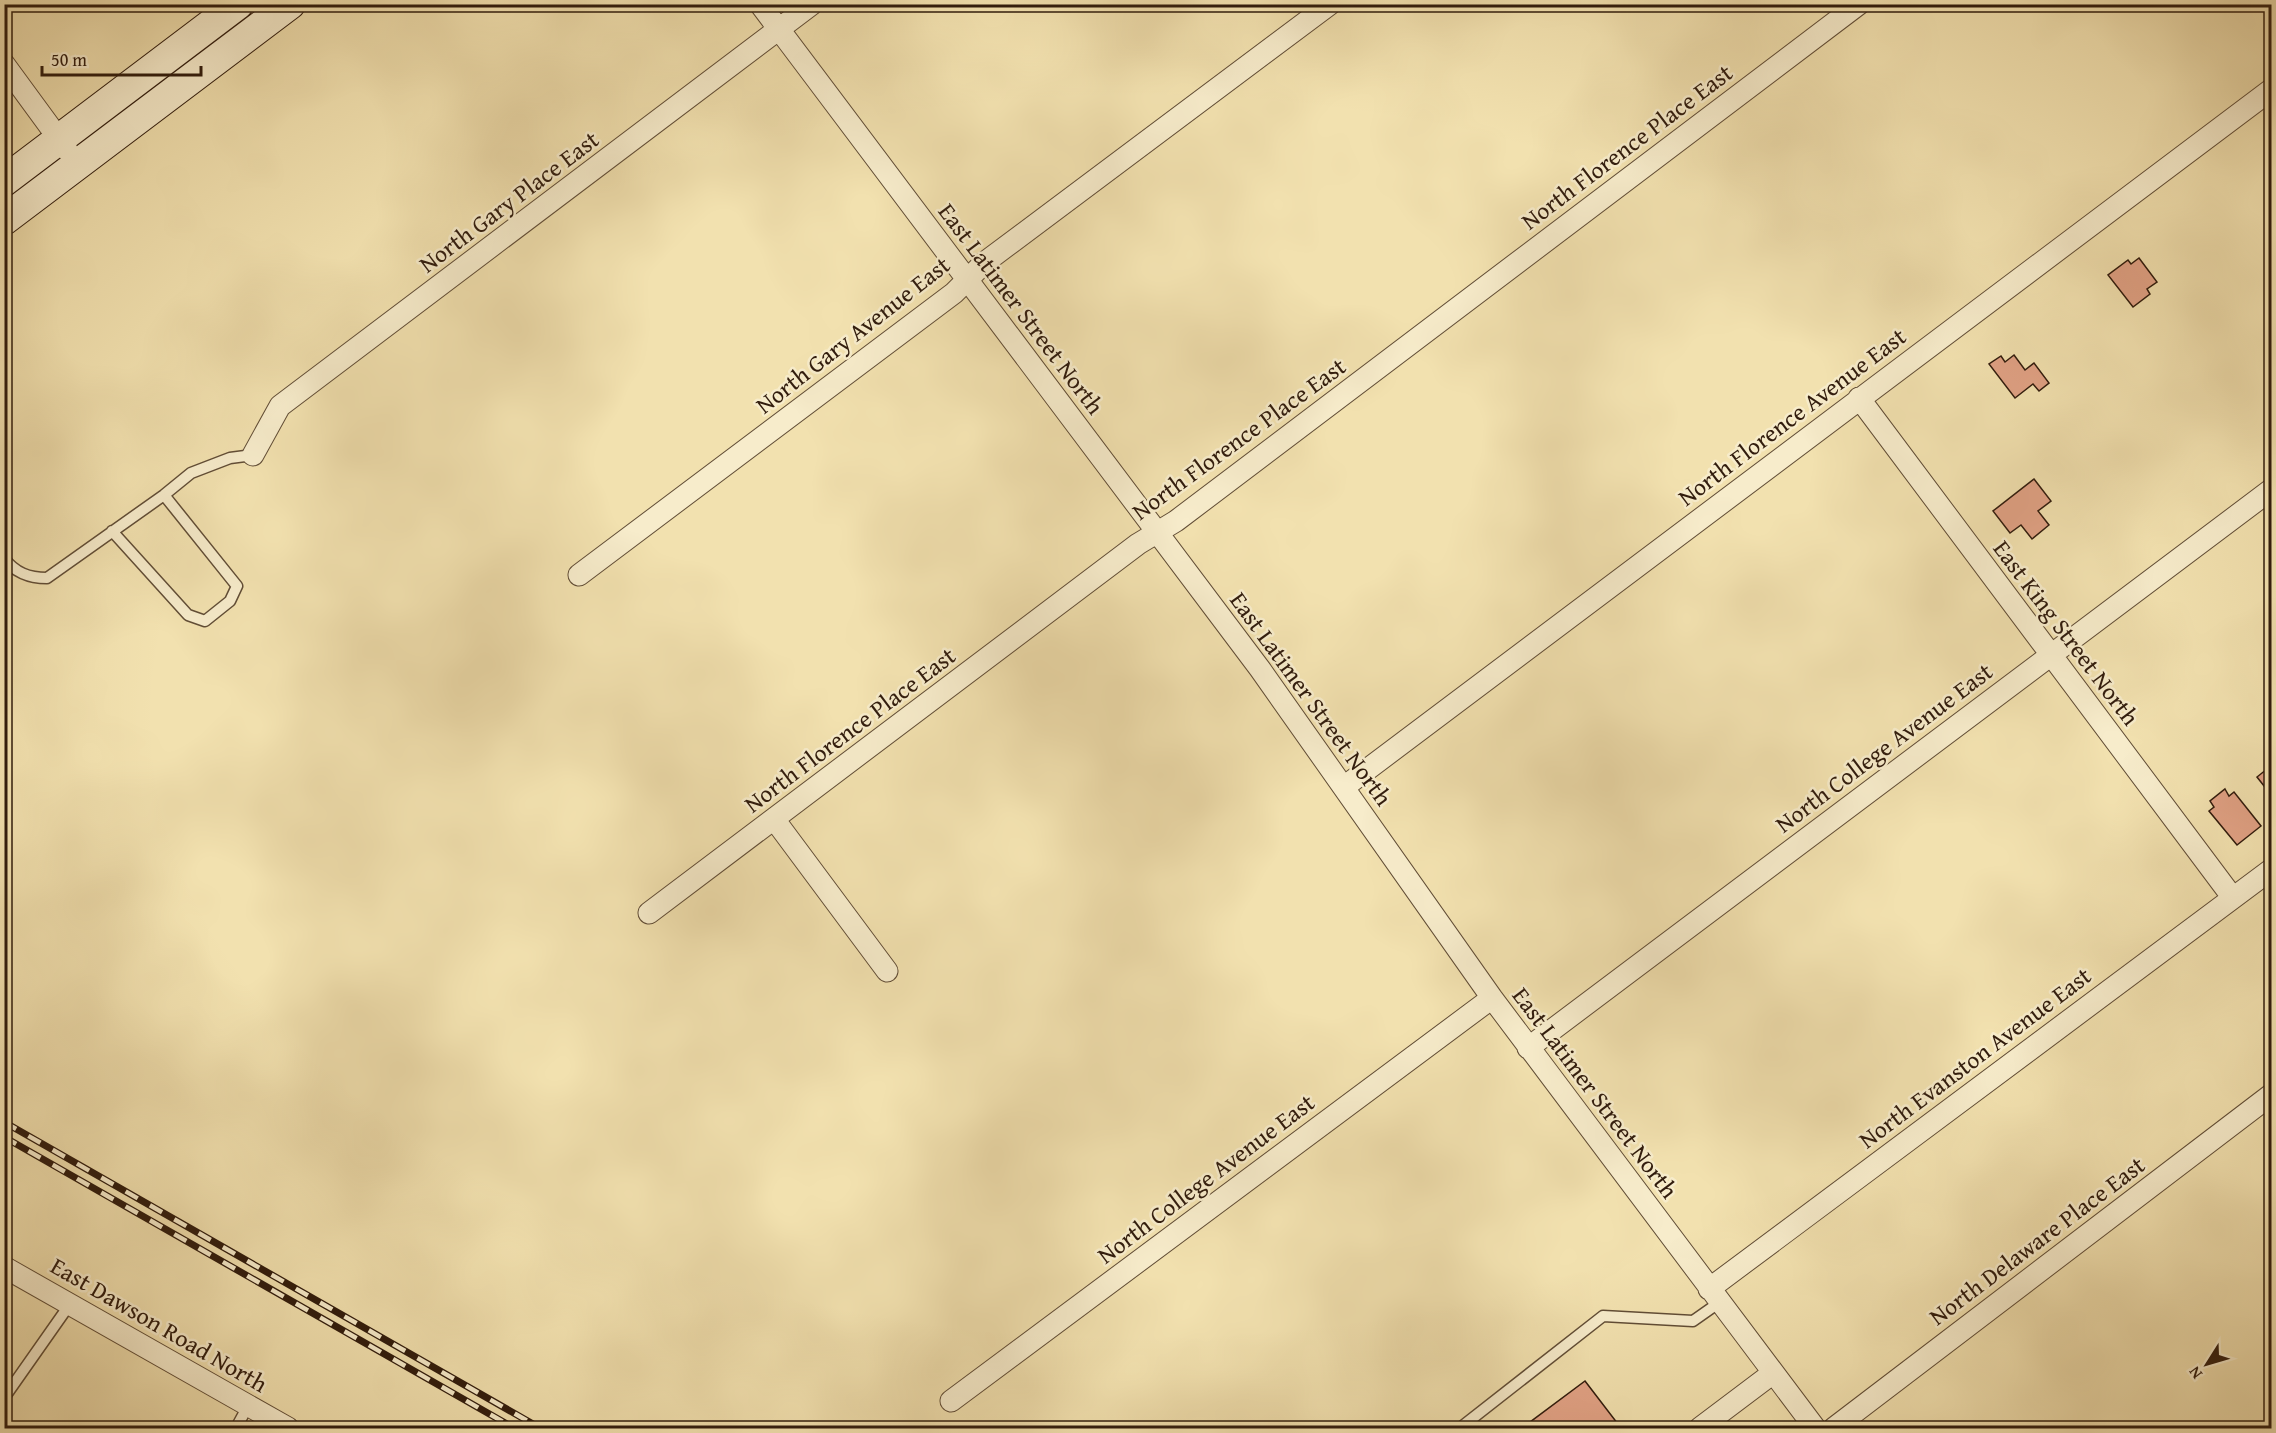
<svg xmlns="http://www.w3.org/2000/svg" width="2276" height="1433" viewBox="0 0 2276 1433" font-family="'Gentium Book Plus',serif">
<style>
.building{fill:#e1a285;stroke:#311c0d;stroke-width:1.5}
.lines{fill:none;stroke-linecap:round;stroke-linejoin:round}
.service-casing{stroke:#614d36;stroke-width:13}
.minor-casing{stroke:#614d36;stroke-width:23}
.secondary-casing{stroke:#311c0d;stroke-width:32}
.service{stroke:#f7eccb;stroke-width:10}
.minor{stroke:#f7eccb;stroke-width:21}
.secondary{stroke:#f7eccb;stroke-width:30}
.rail-casing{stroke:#311c0d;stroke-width:7}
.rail{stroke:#f7eccb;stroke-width:4.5;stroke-dasharray:14;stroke-linecap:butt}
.labels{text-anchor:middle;stroke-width:5;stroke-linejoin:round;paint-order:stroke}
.street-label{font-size:24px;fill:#311c0d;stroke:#f7eccb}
</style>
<rect width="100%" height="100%" fill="#f2e1af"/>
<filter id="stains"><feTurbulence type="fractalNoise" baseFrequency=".00333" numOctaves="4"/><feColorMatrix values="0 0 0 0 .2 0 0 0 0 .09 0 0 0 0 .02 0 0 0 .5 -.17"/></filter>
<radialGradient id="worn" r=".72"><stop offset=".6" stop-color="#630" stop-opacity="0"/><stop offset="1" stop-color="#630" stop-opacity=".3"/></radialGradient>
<path class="building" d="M2139 258 2157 282 2147 289 2150 294 2133 307 2108 275 2128 260 2131 264Z
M2014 355 2025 370 2034 363 2049 383 2039 391 2033 384 2015 398 1989 364 2001 356 2005 362Z
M2034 479 2051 501 2038 511 2049 525 2032 539 2021 525 2010 533 1993 511Z
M2272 765V796L2257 777Z
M2225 789 2229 796 2234 792 2261 826 2237 845 2209 811 2214 807 2210 801Z
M1585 1381 1621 1428H1522Z"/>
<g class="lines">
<g class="service-casing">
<path id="service" d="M112 531 188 615 205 621 230 601 237 586 164 495
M4 558C15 573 29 578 47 578L164 495 191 473 230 458 253 455
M4 1398 70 1304
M236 1428 248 1406
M1460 1428 1603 1316 1693 1321 1720 1302"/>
</g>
<g class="minor-casing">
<path id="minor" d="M760 4 1260 669 1492 998 1815 1428
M4 64 67 150
M1859 398 2233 898
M253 455 280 406 812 4
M579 575 954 293 984 263 1330 4
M1344 787 2272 89
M774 819 887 971
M649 913 1138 544 1176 521 1859 4
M1528 1048 2272 489
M4 1267 288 1428
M1709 1289 2272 869
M951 1401 1492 998
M1700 1428 1773 1373
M1834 1428 2272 1094"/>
</g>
<g class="secondary-casing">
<path id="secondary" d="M4 181 238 4
M4 220 290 4"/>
</g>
<use href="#service" class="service"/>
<use href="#minor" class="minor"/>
<use href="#secondary" class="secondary"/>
<g class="rail-casing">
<path id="rail" d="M4 1122 540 1428
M4 1137 514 1428"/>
</g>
<use href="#rail" class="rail"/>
</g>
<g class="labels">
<g class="street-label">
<text transform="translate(1627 147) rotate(-37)" y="8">North Florence Place East</text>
<text transform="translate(509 202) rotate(-37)" y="8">North Gary Place East</text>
<text transform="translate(1021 309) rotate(53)" y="8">East Latimer Street North</text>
<text transform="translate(853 335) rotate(-38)" y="8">North Gary Avenue East</text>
<text transform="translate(1792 417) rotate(-37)" y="8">North Florence Avenue East</text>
<text transform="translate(1239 439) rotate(-36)" y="8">North Florence Place East</text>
<text transform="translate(2066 633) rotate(53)" y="8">East King Street North</text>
<text transform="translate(1311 699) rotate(54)" y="8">East Latimer Street North</text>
<text transform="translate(850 730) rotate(-37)" y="8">North Florence Place East</text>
<text transform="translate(1884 748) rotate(-37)" y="8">North College Avenue East</text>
<text transform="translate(1975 1058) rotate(-37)" y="8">North Evanston Avenue East</text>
<text transform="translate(1595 1093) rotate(53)" y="8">East Latimer Street North</text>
<text transform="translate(1206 1179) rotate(-37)" y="8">North College Avenue East</text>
<text transform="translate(2037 1241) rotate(-37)" y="8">North Delaware Place East</text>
<text transform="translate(159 1325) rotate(30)" y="8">East Dawson Road North</text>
</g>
</g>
<rect width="2276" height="1433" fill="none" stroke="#f2e1af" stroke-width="24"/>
<rect x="6" y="6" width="2264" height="1421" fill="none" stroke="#311c0d" stroke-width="3"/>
<rect x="12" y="12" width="2252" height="1409" fill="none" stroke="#311c0d" stroke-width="1.5"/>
<g transform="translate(2207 1364) rotate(233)" stroke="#f7eccb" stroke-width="4.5" paint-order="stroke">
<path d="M0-4.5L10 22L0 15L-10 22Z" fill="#311c0d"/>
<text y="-9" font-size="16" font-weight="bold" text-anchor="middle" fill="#311c0d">N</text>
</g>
<path d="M42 66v9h159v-9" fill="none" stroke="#311c0d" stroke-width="3"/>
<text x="51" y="66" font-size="18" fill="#311c0d" stroke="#f7eccb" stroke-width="4.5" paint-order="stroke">50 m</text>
<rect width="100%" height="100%" filter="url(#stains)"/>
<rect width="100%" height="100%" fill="url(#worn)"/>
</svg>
